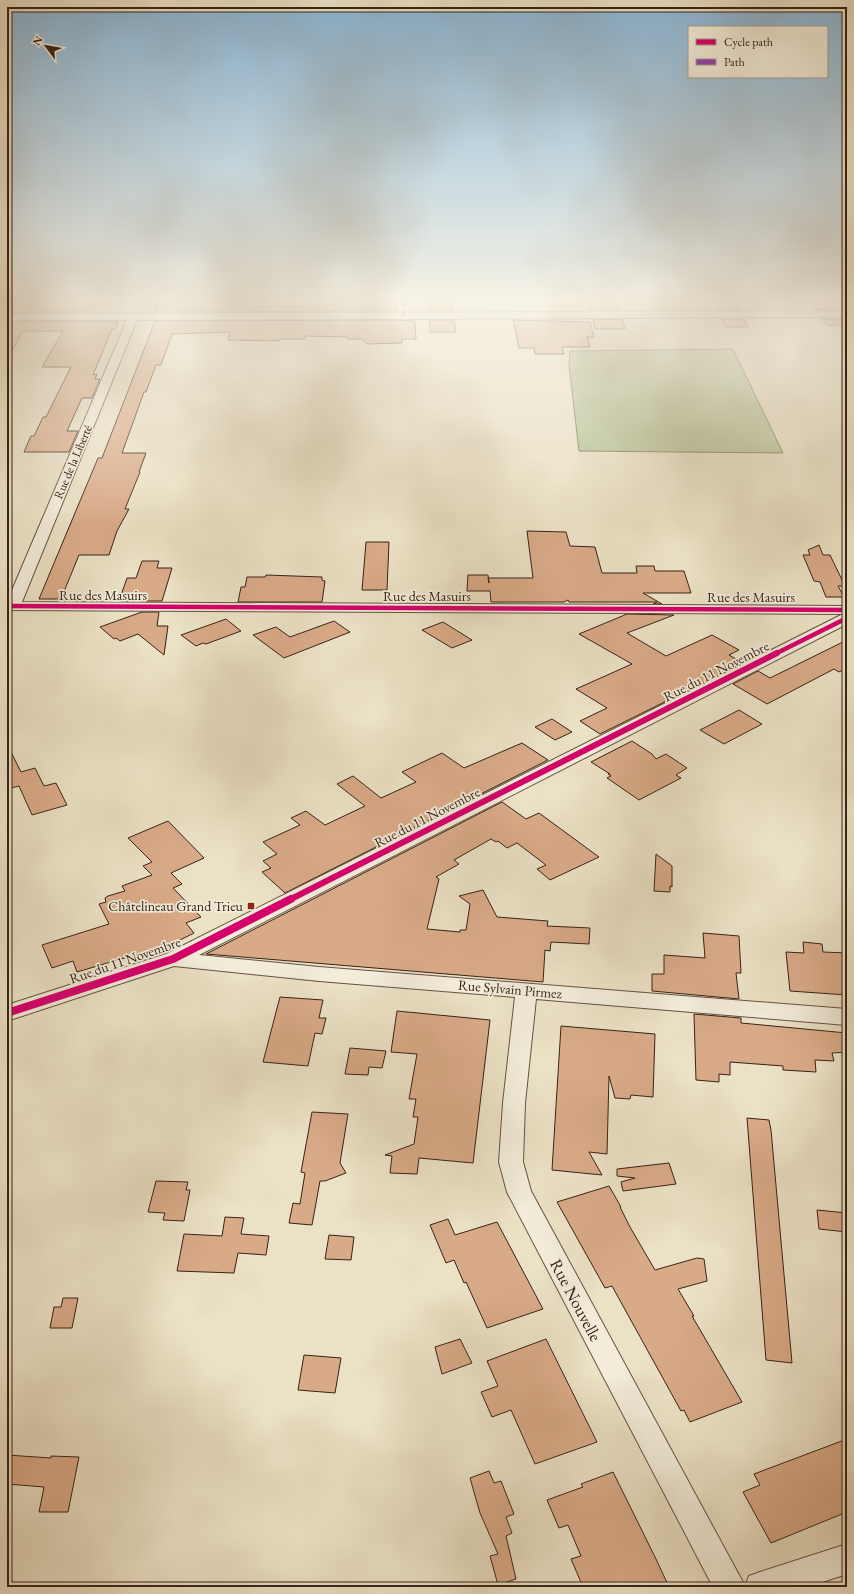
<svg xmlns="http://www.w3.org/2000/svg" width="854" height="1594" viewBox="0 0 854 1594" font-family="'EB Garamond',serif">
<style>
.green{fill:#b5c396;stroke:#767256}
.building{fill:#d9aa88;stroke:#382217}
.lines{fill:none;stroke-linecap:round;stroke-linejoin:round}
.minor-casing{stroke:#655242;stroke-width:2}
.minor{fill:#f2ecd9;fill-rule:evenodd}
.quiet{stroke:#8e44ad;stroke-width:3;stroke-dasharray:6 3;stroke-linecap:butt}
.cycleway-far2-casing{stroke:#f2ecd9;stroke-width:6}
.cycleway-far1-casing{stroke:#f2ecd9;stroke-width:8}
.cycleway-casing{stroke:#f2ecd9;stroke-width:10}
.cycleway-far2{stroke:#d6006c;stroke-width:4.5}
.cycleway-far1{stroke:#d6006c;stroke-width:6}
.cycleway{stroke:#d6006c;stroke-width:8}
.poi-dot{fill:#8f2418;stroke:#f2ecd9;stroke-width:1.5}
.labels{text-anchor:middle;stroke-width:3.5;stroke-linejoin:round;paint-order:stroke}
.far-street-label{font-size:12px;fill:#382217;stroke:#f2ecd9}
.street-label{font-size:14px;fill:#382217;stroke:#f2ecd9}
.poi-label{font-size:14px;fill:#382217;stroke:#f2ecd9;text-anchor:end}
.near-street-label{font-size:17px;fill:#382217;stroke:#f2ecd9}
</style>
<rect width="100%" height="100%" fill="#ebe1c5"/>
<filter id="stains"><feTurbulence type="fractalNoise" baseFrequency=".005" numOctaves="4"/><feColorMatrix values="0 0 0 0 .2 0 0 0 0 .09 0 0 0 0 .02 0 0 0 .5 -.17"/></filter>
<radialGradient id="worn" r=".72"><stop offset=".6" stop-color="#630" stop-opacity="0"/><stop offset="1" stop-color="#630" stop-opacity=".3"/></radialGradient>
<path class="green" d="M733 349 783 453 579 451 569 365 570 351Z"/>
<path class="building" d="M44 301H71L70 303H125L121 312H7V303H43Z
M159 301H397V311L155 312Z
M435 301H452L453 311H429L428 302Z
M587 301H616L619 310H590Z
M713 301H736L740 310H718Z
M811 301H830L836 310H816Z
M622 319 625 329H595L593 320Z
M722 319H744L748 327H726Z
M822 319H842L846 325H827Z
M397 320 415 321 416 339H402V343L367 344 362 339H348V337L305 336V339H279V341L228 340 230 332 172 334 161 365H156L146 392H144L122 453H146L139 472H140L125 509H129L117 531 109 555H79L61 599H39L98 458H102L155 321Z
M429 320H454L456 332H430Z
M513 320 590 322 594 337H587L590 347H562L564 354H535L534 348H519Z
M7 322H118L115 329H112L93 375 97 374 95 379H100L92 398H82L67 431H78L69 452H24L31 436H34L43 417H46L71 367H42L63 331H23L7 360Z
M527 531 566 532 570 546 595 547 602 573H637L636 566H654L655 571H684L691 593H643L662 604H653L657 602H569L568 600 564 602H491L490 591H467L468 575H488L489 583 488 578H533Z
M366 542H389L387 590H362Z
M819 545 823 555H830L845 586H838L844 597H826L820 582 814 581 803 555H810L808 550Z
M142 561H159L157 568H172L162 601H119L127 578H136Z
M266 575 322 577V580L325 581 322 602H238L241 587H245L247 577H265Z
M142 612H159L157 626H168L164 655 138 634 120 641 116 638 114 639 100 627Z
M627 614 674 615 627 633 666 656 712 635 739 650 729 655 743 663 600 734 580 721 607 708 576 689 632 664 579 634Z
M226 619 241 631 206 644 203 643 196 646 181 635Z
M334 621 350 632 284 658 253 635 276 627 290 637Z
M443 622 472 640 452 648 422 630Z
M847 640V668L839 672 834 669 767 704 733 684 758 671 770 678Z
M739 710 762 724 724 744 700 730Z
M552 719 572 732 555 740 535 727Z
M632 741 652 754 656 759 666 754 687 768 676 775 681 778 639 800 607 778 611 776 608 774H610L591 762Z
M522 743 548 760 285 893 262 872 271 868 263 861 277 854 263 842 300 825 291 818 306 811 325 825 365 806 337 784 353 776 381 798 416 782 402 772 442 753 464 768Z
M7 744 21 772 35 768 44 786 56 783 67 805 32 815 19 786 7 789Z
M502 802 526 819 539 813 599 857 550 880 537 869 546 865 517 843 507 848 498 841 496 842 491 839 454 860 459 864 436 877 439 879 427 929 460 932V930H466L470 904 459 896 483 890 497 917 548 921 547 926 590 928 589 944 551 942 550 951 545 950 543 982 206 954Z
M168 821 204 858 171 873 182 884 173 888 201 917 186 923 194 933 172 944 77 972 73 961 52 968 42 945 109 924 99 904 106 902 105 898 108 896 125 891 122 886 152 875 143 866 152 862 128 838Z
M656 854 672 866V887L670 886V892L654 891Z
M703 933 739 936 741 973H736L739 999 652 991V974H664V955L705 958Z
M803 942 822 944 823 952 847 953V995L790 991 786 952 804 953Z
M280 997 323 1000 319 1018H326L322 1034 315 1033 308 1066 263 1062Z
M397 1011 490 1020 473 1163 419 1158 417 1174 390 1173 392 1156 385 1155 414 1144 418 1117H413L416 1099H409L417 1054 391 1052Z
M694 1014 741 1018V1023L847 1033V1052L832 1053 834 1061 815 1060 816 1072 783 1070V1066L730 1062V1075L719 1074V1082L696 1080Z
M561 1026 655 1034 653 1097 631 1095 630 1099 615 1098 609 1076 607 1154 589 1152 602 1175 552 1170Z
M350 1048 386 1051 382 1068 369 1067 368 1075 345 1074Z
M312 1112 348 1114 340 1163 346 1173 325 1181H320L312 1225 289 1223 293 1203 300 1204 305 1173 301 1172Z
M747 1118 769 1120 771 1130 792 1363 766 1360Z
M669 1163 676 1184 623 1191 621 1182 635 1178 617 1176V1169Z
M156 1181 188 1182 186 1190H190L184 1221 163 1220 165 1213 148 1212Z
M609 1186 621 1207H620L630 1227 655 1270 697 1258 704 1259 707 1281 678 1289 694 1316H692L742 1402 690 1422 684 1410 681 1411 612 1286 605 1288 557 1202Z
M817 1210 847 1213V1232L819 1229Z
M225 1217 244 1218 241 1234 269 1236 266 1255 238 1253 234 1273 177 1271 184 1234 222 1236Z
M448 1219 455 1235 497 1222 543 1309 487 1328 466 1282 464 1283 454 1260 446 1263 430 1225Z
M329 1235 354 1237 351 1260 325 1259Z
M63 1298H78L72 1328H50L54 1307H61Z
M460 1339 472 1363 442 1374 435 1347Z
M546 1339 597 1442 535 1464 511 1410 492 1417 481 1392 498 1386 487 1361Z
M304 1355 341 1358 335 1393 298 1390Z
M847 1439V1512L771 1543 743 1492 760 1485 754 1474Z
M7 1455 51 1458V1456L79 1457 68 1512H39L44 1487 7 1484Z
M489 1471 494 1483 501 1481 514 1514 506 1517 512 1533 506 1536 516 1579 498 1585 490 1556 498 1554 480 1513 470 1478Z
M613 1472 656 1559 669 1587H583L571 1559 581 1556 568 1525 559 1528 547 1500 583 1487 581 1484Z"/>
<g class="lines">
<g class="minor-casing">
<path id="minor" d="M847 311V317L137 320 22 602 847 606V624L199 955 319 967 847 1009V1025L536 999 525 1103 523 1162 531 1191 745 1586 749 1576 760 1572 847 1544V1574L807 1587H713L507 1192 499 1162 503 1103 515 997 319 981 174 966 7 1021V1005L166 954 843 614 7 610V602L127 320H7V314Z"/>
</g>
<use href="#minor" class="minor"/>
<path class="quiet" d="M403 301V316"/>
<g class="cycleway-far2-casing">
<path id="cycleway-far2" d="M7 606 847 610
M775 654 847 618"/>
</g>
<g class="cycleway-far1-casing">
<path id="cycleway-far1" d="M289 900 777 653"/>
</g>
<g class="cycleway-casing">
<path id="cycleway" d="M7 1013 173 959 291 899"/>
</g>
<use href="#cycleway-far2" class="cycleway-far2"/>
<use href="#cycleway-far1" class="cycleway-far1"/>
<use href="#cycleway" class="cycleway"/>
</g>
<linearGradient id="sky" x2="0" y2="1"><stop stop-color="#8ab7d8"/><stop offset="0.57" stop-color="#f6f2e5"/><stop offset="1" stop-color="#f6f2e5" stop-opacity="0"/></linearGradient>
<rect width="854" height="524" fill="url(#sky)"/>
<rect class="poi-dot" x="247" y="902" width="8" height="8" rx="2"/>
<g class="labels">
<g class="far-street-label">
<text transform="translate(73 462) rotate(-67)" y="4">Rue de la Liberté</text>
</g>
<g class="street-label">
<text x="103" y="600">Rue des Masuirs</text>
<text x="427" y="601">Rue des Masuirs</text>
<text x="751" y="602">Rue des Masuirs</text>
<text transform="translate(716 671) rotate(-27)" y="5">Rue du 11 Novembre</text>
<text transform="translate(427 817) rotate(-27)" y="5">Rue du 11 Novembre</text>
<text transform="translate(125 960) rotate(-19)" y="5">Rue du 11 Novembre</text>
<text transform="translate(510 989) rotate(5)" y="5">Rue Sylvain Pirmez</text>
</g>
<g class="poi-label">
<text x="243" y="911">Châtelineau Grand Trieu</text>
</g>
<g class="near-street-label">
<text transform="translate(576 1300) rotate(62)" y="6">Rue Nouvelle</text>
</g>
</g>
<rect width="854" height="1594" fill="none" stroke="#ebe1c5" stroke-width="24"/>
<rect x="8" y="8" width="838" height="1578" fill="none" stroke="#382217" stroke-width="2"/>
<rect x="12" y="12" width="830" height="1570" fill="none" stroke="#382217"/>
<rect x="688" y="26" width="140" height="52" fill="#f2ecd9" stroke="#a89b8b"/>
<rect x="696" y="39" width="20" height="6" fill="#d6006c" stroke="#a89b8b"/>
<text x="724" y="46" font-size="12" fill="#382217">Cycle path</text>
<rect x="696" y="59" width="20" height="6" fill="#8e44ad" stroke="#a89b8b"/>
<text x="724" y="66" font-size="12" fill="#382217">Path</text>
<g transform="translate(46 46) rotate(302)" stroke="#f2ecd9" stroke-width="3" paint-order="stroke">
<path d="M0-3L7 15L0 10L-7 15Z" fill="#382217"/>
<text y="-6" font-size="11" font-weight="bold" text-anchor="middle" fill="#382217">N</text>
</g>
<rect width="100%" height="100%" filter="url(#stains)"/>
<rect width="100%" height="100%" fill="url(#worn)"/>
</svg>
